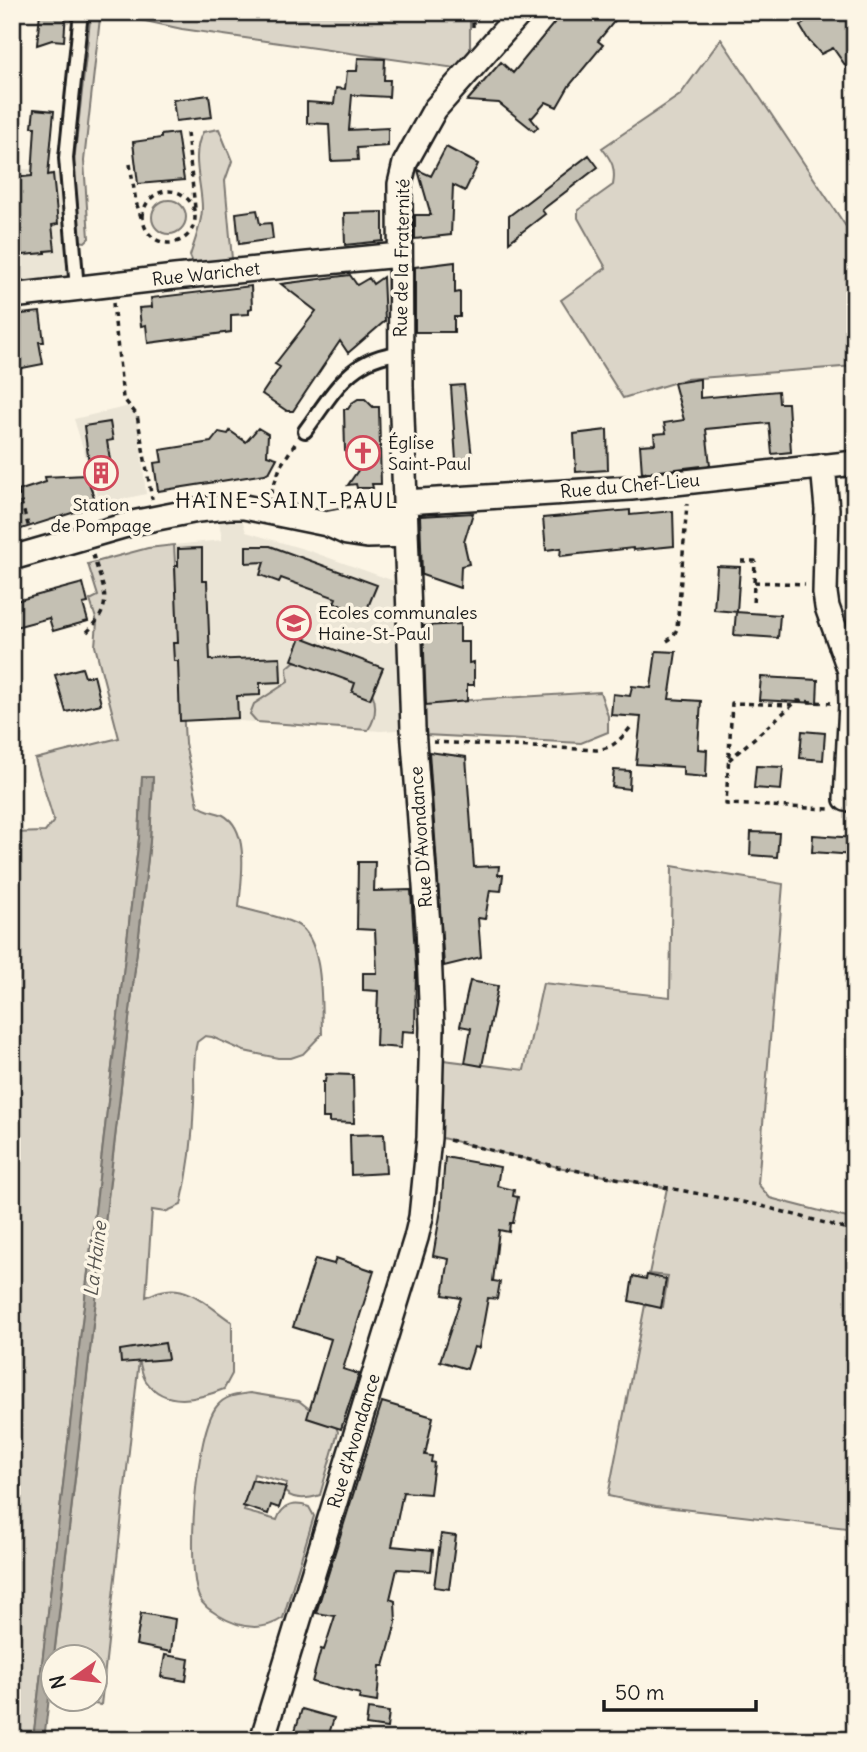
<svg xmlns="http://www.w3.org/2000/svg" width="867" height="1752" viewBox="0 0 867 1752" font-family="Delius,sans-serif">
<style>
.built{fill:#ebe5d6}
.green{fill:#dbd5c8;stroke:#7c7872;stroke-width:2}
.water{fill:#b0aba1;stroke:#75726c;stroke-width:2}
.building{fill:#c4c0b3;stroke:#1c1c1c;stroke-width:2}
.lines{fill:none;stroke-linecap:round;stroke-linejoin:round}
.lane-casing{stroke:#1c1c1c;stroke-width:18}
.street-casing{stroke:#1c1c1c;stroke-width:28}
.path{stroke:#1c1c1c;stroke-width:3.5;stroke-dasharray:5 5;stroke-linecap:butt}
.lane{stroke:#fcf5e5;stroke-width:12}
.street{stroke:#fcf5e5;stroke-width:23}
.labels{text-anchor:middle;stroke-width:7;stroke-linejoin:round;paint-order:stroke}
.street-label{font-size:18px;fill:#1c1c1c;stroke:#fcf5e5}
.poi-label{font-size:18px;fill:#1c1c1c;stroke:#fcf5e5;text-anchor:start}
.water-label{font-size:19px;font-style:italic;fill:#575551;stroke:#fcf5e5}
.quarter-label{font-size:21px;letter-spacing:2px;fill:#1c1c1c;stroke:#fcf5e5}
</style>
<rect width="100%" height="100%" fill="#fcf5e5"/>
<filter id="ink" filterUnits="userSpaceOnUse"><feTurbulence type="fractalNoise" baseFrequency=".0143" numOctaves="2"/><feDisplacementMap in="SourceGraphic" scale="14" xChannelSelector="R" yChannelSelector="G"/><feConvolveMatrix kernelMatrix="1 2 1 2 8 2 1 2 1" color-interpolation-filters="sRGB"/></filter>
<g filter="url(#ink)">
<path class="built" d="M12 169H34L33 174 66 172 77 289 12 296Z
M130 406 137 415 146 494 100 504 74 419Z
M240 513 246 532 307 550 408 586 413 729 381 731 185 717 174 545 222 540 219 521Z"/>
<path class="green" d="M91 12 100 18 84 161 89 238 85 242 79 241 73 171Z
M104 12H470V51L455 68 182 29Z
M721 39 855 240V366L686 379 623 398 561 300 606 268 578 218V210L613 185C616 168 612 161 602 148L680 95Z
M219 129 232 161 225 181 232 259 193 263 190 256C194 242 202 224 202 208 202 184 190 155 203 132Z
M152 217a17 17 0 1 1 34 0a17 17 0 1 1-34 0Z
M174 545 185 743 198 805C206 812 214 811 223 815 251 830 241 882 239 907 257 913 278 915 296 924 325 938 321 1006 322 1034L303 1054 291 1058H278L244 1051 212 1037 205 1036 197 1042C192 1061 195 1082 194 1102 193 1137 189 1171 181 1205L165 1212 152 1210 146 1297C151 1295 156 1292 161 1291 189 1283 210 1308 232 1322V1374L224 1389C199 1399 165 1408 146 1381 142 1376 141 1366 139 1360L101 1705 70 1700H94V1658L54 1657 150 841 153 778 142 777 139 838 33 1740H12V1694L21 1613 12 1603V833L45 832 54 821 35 759 119 738 95 646 97 622 90 600 98 596 88 564 148 548Z
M303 660C316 665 356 677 365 685 379 696 377 717 368 730L257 722 250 714 254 704 288 682 287 668 294 662Z
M600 692 608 716V732L581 743 425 735 424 703Z
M672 866 783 884 758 1184 770 1198 855 1220V1529L656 1506 608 1496 645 1305 663 1307 668 1276 649 1274 667 1188 558 1167 442 1138 443 1060 524 1070 543 983 670 997Z
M250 1393 299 1401 316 1414 335 1424 338 1432 320 1495C308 1499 295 1501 285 1492L287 1483 254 1474 244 1511 277 1520C282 1504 295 1502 309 1507L314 1516 283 1618C262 1632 239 1628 218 1615 210 1610 203 1606 199 1597 186 1567 195 1432 217 1406 226 1395 237 1395 250 1393Z"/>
<path class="water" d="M142 777H153L150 841 44 1740H33L139 838Z"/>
<path class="building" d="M40 12H66L64 41 52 40 37 45Z
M563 12H622L598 41 603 45 569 86 557 107 546 102 532 118 530 117 538 127 534 131 499 103 467 101 501 62 513 73Z
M797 12H855V79L833 48 821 54 809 41 800 26 804 23Z
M358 58 385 59 384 80H390L389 97 352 95 349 130 388 128V146L357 148 358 160 331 161 329 124 307 123V102L334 104 336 88 345 89 347 71H357Z
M209 95 212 117 176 121 173 100Z
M34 109 54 111 48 175 53 174 58 224 52 225 55 250 45 251V253L12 256V178L32 176 35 127H32Z
M177 133 184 180 138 184 133 142 161 138V135Z
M446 147 478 164 465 191 453 185 451 235 415 239V215H431L418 170 431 176Z
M589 155 598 167 542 210 545 214 509 242V216Z
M257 210 260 224 271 223 273 239 239 244 236 213Z
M383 212V241L345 245 344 213Z
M455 262V293L460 292V317H454V332H415V267Z
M350 275 357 285 369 278 373 284 383 277 385 321 348 353 340 341 293 411H287L262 394 280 367 275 364 316 311 281 284Z
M251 286 252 308 249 309V314L231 315V332L148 343 146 325 141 326 139 308 152 307 151 298Z
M40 312 44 342H39L43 364 12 370V315Z
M700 379V398L778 391 779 403H788L791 452 772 454 769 423 706 429 710 465 642 473 640 445 655 444 654 434 666 433 664 423 684 420 674 383Z
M464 385 472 458 456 460 451 386Z
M358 399H365L373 407H379L381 484H372L373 488H357L356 484 348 485 363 463 345 451 344 409H348L352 403Z
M110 422 113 440 107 441 110 460 89 463 84 426Z
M258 428 268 434 267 455 277 458 270 471 265 474 158 491 154 463 162 462 160 450 211 442 219 432 228 434 230 431 246 442Z
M607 430 608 470 576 472 574 434Z
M86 475 97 505 12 532V493L46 482 45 477Z
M630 510V515L673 511 674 546 634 550 633 548 560 556 561 548 546 550 543 518Z
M473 513 464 542 469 564 461 566 460 588 422 575 420 516Z
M270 546 377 585 365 614 334 603 336 598 281 578 279 582 260 575 264 562 246 563V546Z
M202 548V581H207L210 660 280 657 281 682 260 683V695L237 696 238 718 180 721 178 661H174L173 643H178L175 566H178V549Z
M717 566 740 567 737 612 714 610Z
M83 583 88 603 83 604 88 621 53 631 49 618 12 628V602Z
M736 612 780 615 778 638 734 635Z
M460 624V642H469V663L474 662V685H467V701L426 705 423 626Z
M301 637 383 668 370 699 352 692 355 683 292 660Z
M656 651 676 652 669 699 701 701 698 749 707 750 706 777 683 775V767L636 764 641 717 611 715 613 694 630 696 632 686 651 688Z
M82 668 85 677 94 675 101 704 66 712 55 675Z
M761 677 818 680 817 703 759 700Z
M802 731 825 733 823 760 800 758Z
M429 752 466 757 474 867 499 866 498 875H503L501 891 490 890 485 919 478 918 481 957 444 966Z
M756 766 783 767 781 790 754 788Z
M614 770 630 771 629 789 612 787Z
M751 832 779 833 777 857 750 855Z
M813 835 855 838V855L812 852Z
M358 862H375L374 891 411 890 416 970 415 1032 402 1031 401 1048 376 1046 378 991 363 990V973H377L375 930 357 929Z
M470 981 498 986 482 1066 465 1063 471 1028 460 1026Z
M326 1074 353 1075 354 1123 329 1122V1118H323V1082H325Z
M384 1134 386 1173 351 1175 350 1135Z
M445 1157 500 1167 497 1186 514 1190 513 1196 518 1197 513 1223H510L509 1232 499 1230 493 1281 500 1282 497 1299 488 1298 479 1348 474 1347 467 1369 440 1361 461 1298 443 1295 449 1259 433 1256 441 1210Z
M336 1258 374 1271 343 1369 359 1374 341 1429 307 1418 331 1339 293 1327 315 1259 334 1264Z
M647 1275 666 1279 661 1308 629 1301 633 1276 646 1279Z
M165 1343 168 1359 121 1363 120 1350Z
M382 1402 433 1417 425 1455 432 1456 431 1462 434 1463 430 1494 403 1492 392 1546 433 1550 431 1571 397 1569 390 1599 395 1601 396 1623 384 1666H380L377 1702 359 1699 360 1694 312 1682 321 1649 324 1650 335 1616 316 1613Z
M252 1480 286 1487 279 1508 271 1505 268 1514 243 1506Z
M441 1534 456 1536 449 1589 434 1587Z
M141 1613 175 1619 171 1652 136 1645Z
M165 1655 189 1659 186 1681 161 1677Z
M302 1709 334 1718 327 1740H292Z
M368 1709 389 1712 387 1728 366 1725Z"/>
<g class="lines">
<g class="lane-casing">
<path id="lane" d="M77 289 66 158 81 12
M305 431C333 394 349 357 401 353"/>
</g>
<g class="street-casing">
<path id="street" d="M12 296 175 277 399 255
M823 466 827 509 825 593 827 607 850 671 851 704 846 799
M405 502 631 488 855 463
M330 523 346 520 405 517
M12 558 137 522 198 510 229 507H244L327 524 347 533 367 536 406 535
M262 1740 416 1238 421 1217 429 1138 432 1027 428 925 413 729 401 387 400 184 405 163 435 109 521 12"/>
</g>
<path class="path" d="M473 12V32
M187 133 195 208
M130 164 136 202 142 220
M143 217a26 26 0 1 1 52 0a26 26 0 1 1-52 0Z
M113 303 123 398 137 415 152 499
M12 473 30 531
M271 493 281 465 295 444
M741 561H755L753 606
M754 582 805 584
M87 632C116 604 103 589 93 555
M667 641 673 637 677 629 687 504
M793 705 732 703 726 804 830 809
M433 742 596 750C613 748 619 741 630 728
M729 760 797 701 831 703
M449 1140 558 1167 758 1205 855 1231"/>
<use href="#lane" class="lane"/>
<use href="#street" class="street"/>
</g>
</g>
<defs>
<g id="church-ring" transform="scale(1.75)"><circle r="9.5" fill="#fcf5e5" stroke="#d1495b" stroke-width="1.5"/><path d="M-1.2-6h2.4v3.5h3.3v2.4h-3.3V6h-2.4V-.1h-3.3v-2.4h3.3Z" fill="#d1495b"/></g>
<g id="building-ring" transform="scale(1.75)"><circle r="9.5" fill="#fcf5e5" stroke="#d1495b" stroke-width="1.5"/><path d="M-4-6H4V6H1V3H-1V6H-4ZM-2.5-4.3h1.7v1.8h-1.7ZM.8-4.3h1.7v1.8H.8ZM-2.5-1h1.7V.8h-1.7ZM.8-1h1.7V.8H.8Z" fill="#d1495b"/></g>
<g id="school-ring" transform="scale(1.75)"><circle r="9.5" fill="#fcf5e5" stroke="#d1495b" stroke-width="1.5"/><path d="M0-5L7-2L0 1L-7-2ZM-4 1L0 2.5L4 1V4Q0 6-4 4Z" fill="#d1495b"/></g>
</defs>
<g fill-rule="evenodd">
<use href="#church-ring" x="363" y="453"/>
<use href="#building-ring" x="101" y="473"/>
<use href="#school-ring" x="294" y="623"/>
</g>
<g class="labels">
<g class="street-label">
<text transform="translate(402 258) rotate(-89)" y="6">Rue de la Fraternité</text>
<text transform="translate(206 274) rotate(-6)" y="6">Rue Warichet</text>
<text transform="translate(630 486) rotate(-5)" y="6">Rue du Chef-Lieu</text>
<text transform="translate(421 837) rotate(-94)" y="6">Rue D'Avondance</text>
<text transform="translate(354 1441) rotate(-73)" y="6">Rue d'Avondance</text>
</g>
<g class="poi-label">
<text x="388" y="449">Église<tspan x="388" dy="21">Saint-Paul</tspan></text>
<text x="101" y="511" text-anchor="middle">Station<tspan x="101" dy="21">de Pompage</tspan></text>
<text x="318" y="619">Ecoles communales<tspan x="318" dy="21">Haine-St-Paul</tspan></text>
</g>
<g class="water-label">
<text transform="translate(95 1259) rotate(-83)" y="7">La Haine</text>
</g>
<g class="quarter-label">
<text x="287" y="508">HAINE-SAINT-PAUL</text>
</g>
</g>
<rect width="867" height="1752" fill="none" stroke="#fcf5e5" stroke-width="42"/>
<rect x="21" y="21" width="825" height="1710" fill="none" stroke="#1c1c1c" stroke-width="2.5" filter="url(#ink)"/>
<g transform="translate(74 1678) rotate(256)"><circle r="33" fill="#fcf5e5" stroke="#a29e95" stroke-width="2"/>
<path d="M0-5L12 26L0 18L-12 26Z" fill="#d1495b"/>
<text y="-10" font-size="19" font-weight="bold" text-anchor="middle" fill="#1c1c1c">N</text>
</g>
<path d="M604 1700v10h152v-10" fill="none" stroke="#1c1c1c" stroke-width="3.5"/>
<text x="615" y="1700" font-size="21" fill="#1c1c1c" stroke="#fcf5e5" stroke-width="5" paint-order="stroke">50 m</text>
</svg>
